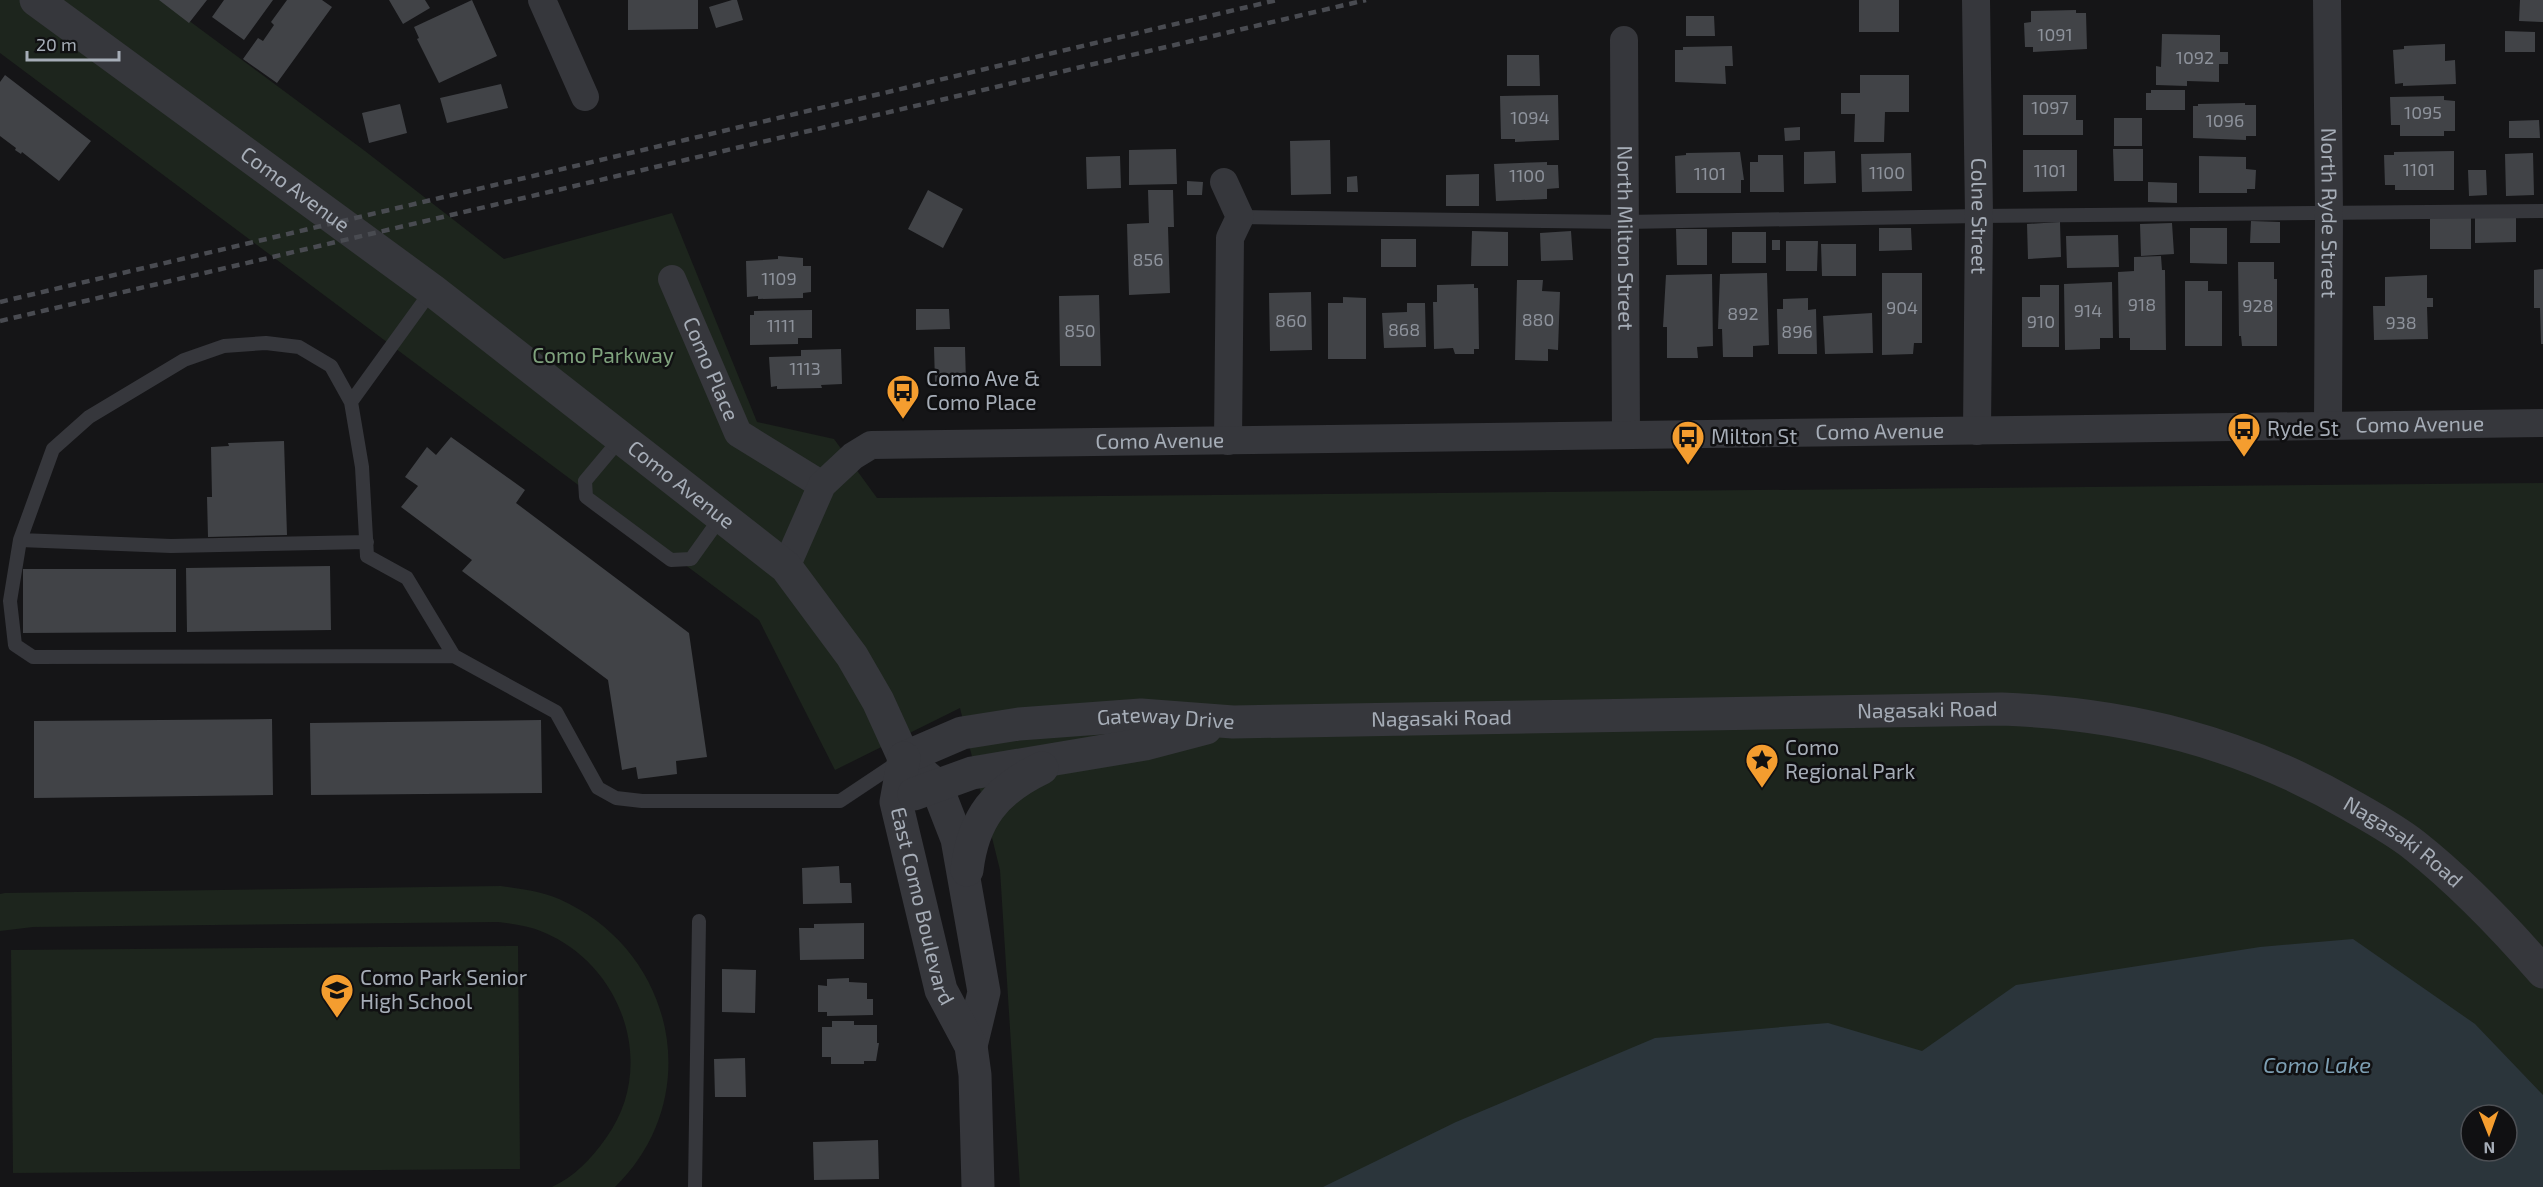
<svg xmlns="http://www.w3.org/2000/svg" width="2543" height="1187" viewBox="0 0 2543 1187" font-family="'Exo 2',sans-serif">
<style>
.green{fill:#1d251d;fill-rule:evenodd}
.water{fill:#2b353b;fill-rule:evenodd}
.building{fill:#414347}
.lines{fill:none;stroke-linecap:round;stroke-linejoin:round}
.service{stroke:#36373c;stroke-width:14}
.minor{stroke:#36373c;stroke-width:28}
.tertiary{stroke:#36373c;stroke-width:33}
.rail{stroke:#494b51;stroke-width:4.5;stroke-dasharray:8 6;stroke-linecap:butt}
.labels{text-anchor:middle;stroke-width:5;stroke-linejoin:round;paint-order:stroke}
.number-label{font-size:18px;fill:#8d929b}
.street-label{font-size:21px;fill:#a6adb7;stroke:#101012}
.park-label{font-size:21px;fill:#7fa27d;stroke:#101012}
.poi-label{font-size:21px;fill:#a6adb7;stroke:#101012;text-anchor:start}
.water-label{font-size:22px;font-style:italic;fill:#7d9fb3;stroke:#101012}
</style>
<rect width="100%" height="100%" fill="#151517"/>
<path class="green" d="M0 0H161L365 151 504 259 672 213 757 422 834 439 877 498 2543 483V1187H1020L1000 870 960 708 835 770 759 620 0 53ZM2471 1115H2507V1151H2471Z
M501 886C521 889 540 891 559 899 675 950 707 1097 615 1187H552C574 1177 592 1158 606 1138 658 1067 623 965 543 932 529 926 514 924 498 922L33 927 0 931V894L5 893Z
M518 946 520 1169 13 1173 11 950Z"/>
<path class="water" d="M2353 939 2475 1024 2543 1095V1187H1323L1456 1122 1655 1038 1828 1023 1922 1051 2016 985 2260 947ZM2471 1115H2507V1151H2471Z"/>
<path class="building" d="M159 0H207L189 23Z
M224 0H273L244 40 212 17Z
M287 0H322L332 7 277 83 243 59 258 38 263 41 274 25 271 22Z
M389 0H425L430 8 403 24Z
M472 0 497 56 439 83 417 39 419 38 414 27Z
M628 0H698V29L628 30Z
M732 0H737L743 20 716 28 709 7Z
M1859 0H1899V32H1859Z
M2520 0H2543V22L2519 21Z
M2076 10V13H2086L2087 49 2033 52V47H2025L2024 23 2031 22V11Z
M1686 16H1714L1715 36H1686Z
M2505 31 2535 32V52H2505Z
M2162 34 2220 35V52H2228V64H2219V82L2187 81V86L2156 85V66L2161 67Z
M2445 44V61L2455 60 2456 84 2403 86V83L2395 84 2393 50 2404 49V46Z
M1732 46 1733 66H1725L1726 84 1675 82V50H1683V47Z
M1507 55H1539L1540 86H1507Z
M5 75 91 141 59 181 22 152 21 154 15 150 16 148 0 136V82Z
M1860 75H1909V112H1885L1884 142H1854L1855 114H1841V93H1860Z
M501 84 508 108 447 123 440 98Z
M2151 90H2185V110H2146V93H2151Z
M1558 95 1559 140 1515 142V139H1501L1500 96Z
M2023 95H2076V120H2083V135H2023Z
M2444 96V100L2455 101V131H2444V136H2400V125H2391L2390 97Z
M2245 103V105H2256V136H2246V140L2193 138V106H2198V104Z
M400 104 407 133 369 143 362 113Z
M2114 118H2142V146H2114Z
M2539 120 2540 138H2509V121Z
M1800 127V140L1785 141 1784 128Z
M1330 140 1331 194 1291 195 1290 141Z
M1176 149 1177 184 1129 185V150Z
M2113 149H2143V181H2114Z
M2023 150H2077V191L2023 192Z
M1835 151 1836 183 1804 184V152Z
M2454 151V190H2395V185H2385L2384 155H2394V152Z
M1740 152 1744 180H1741V193H1676L1675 156 1686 155V153Z
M1911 153 1912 191 1862 192 1861 154Z
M2533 153 2534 195 2506 196 2505 154Z
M1758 155H1783L1784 192H1750V162H1758Z
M1120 156 1121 188 1087 189 1086 157Z
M2199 156 2246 157V169L2256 170 2255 189H2247V193H2199Z
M1547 162V165H1558L1559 188 1547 189V199L1496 201 1494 164Z
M2468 170H2486L2487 195 2469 196Z
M1479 174V206H1446V175Z
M1357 176 1358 192H1347V177Z
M1187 181 1203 182 1202 195H1187Z
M2148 182 2177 183V203L2148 202Z
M928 190 963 209 943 248 908 229Z
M1148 190H1173L1174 227H1168L1170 293 1129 295 1127 224 1149 223Z
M2430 216H2471V249H2430Z
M2475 217H2516V242L2475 243Z
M2251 221 2280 222V243H2250Z
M2060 222 2061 257 2028 259 2027 224Z
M2172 223 2174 254 2141 256 2140 224Z
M1879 228H1911L1912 250 1879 251Z
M2190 228H2227V264L2190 263Z
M1676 229H1707V265H1677Z
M1472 231 1508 232V266H1471Z
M1571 231 1573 260 1541 261 1540 233Z
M1732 232H1766V263H1732Z
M2118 235 2119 267 2067 268 2066 236Z
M1381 239H1416V267H1381Z
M1772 240H1780V250H1772Z
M1786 241H1818L1817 271H1786Z
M1821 244H1856V276H1822Z
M778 256 803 258V266H811V292L803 293V298L758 299V296L747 297 746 261 778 259Z
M2161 256 2162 270H2165L2166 350H2130V338H2119L2118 272 2134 271V257Z
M2238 262H2274V279H2277V346H2242L2241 336H2239Z
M2543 269V344H2541L2540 308H2534V270Z
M1767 273 1769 345 1753 346V357H1723L1722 329H1718L1720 274Z
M1882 273H1922V343H1914L1913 354 1882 355Z
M1712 274 1713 346 1697 347 1698 358H1667V327H1663L1666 275Z
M2427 275V298H2433V307H2427L2428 339 2374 340 2373 306H2385V277Z
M1517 280H1543L1542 291 1560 292 1558 350 1548 349V361L1515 360Z
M2185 281H2208V291H2222V346H2185Z
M2112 282 2113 338H2100V349L2065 350 2064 284Z
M1474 284V288H1478L1479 349H1474V354H1455L1453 348 1434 349 1433 302H1437V285Z
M2040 285H2059V347H2022V297H2040Z
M1311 292 1312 350 1270 351 1269 293Z
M1099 295 1101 366H1060L1059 296Z
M1343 297 1366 298V359H1328V303H1343Z
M1808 298V310L1816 309 1817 354H1778L1777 309H1783V299Z
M1407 303H1425L1426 347 1384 348 1382 313 1407 312Z
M916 309H949L950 329 916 330Z
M812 310V338H798V344L750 345V315H754V311Z
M1872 313 1873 353 1825 354 1823 316Z
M934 347H965L966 382 935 383Z
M841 349 842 384 821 385 822 388 777 389V386L771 387 769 357 801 356V350Z
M451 437 525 490 516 503 689 633 707 757 676 761 677 774 638 779 636 767 622 770 608 680 462 571 472 560 401 507 418 486 405 477 427 447 436 455Z
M284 441 287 535 208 537 207 497H212L211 447 229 446 228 443Z
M330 566 331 630 187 632 186 568Z
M23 569H176V632L23 633Z
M272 719 273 795 34 798V721Z
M541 720 542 793 311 795 310 723Z
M839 866 840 883H851L852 903 803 904 802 868Z
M864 923V959L800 960 799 928H814V924Z
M722 969 756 970 755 1013 722 1012Z
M849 978V982L867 983V999H873V1015L827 1016V1012H818V985L827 986V979Z
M832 1021H854V1025H877V1043H879L876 1061H864V1064H831V1057H822V1027H832Z
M745 1058 746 1097H715L714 1059Z
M878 1140 879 1179 814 1180 813 1142Z"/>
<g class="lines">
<path class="service" d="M1240 217 1625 222 1979 216 2543 211
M351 402 331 366 299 347 266 343 224 346 184 360 89 417 53 449 20 540 10 601 15 645 33 657 454 656 407 578 367 556 362 467 351 402 432 290
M621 438 585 481 586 497 671 560 691 559 721 517
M20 540 171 546 367 542
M454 656 556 712 598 788 616 798 642 801H840L900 761
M695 1187 699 921"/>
<g class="minor">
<path d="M542 0 585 97"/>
<path id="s1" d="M1976 0 1979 216 1977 431"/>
<path id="s2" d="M2327 0 2329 213 2328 425"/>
<path id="s3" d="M1624 40 1626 435"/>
<path d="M1224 182 1240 217 1230 238 1228 441"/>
<path id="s4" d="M672 279 738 433 822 485"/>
<path id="s5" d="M786 567 822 485 853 456 871 445 2543 423"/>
</g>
<g class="tertiary">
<path id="s6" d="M36 0 432 290 786 567 852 656 878 701 904 758 936 785 957 839 984 992 971 1046"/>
<path id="s7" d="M904 758 962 733 1019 724 1141 715 1233 722 2002 709C2129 714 2242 742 2352 806 2373 818 2395 830 2414 845 2462 883 2503 926 2543 972"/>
<path id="s8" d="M904 758 896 802 941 990 971 1046 975 1075 978 1187"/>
<path d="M914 794 972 773 1145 744 1206 728"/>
<path d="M967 870C973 818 996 790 1042 768"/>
</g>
<path class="rail" d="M0 302 1277 0
M0 321 1366 0"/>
</g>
<defs>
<g id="bus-pin" transform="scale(1.725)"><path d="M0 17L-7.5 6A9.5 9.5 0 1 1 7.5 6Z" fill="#f49d2f" stroke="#101012"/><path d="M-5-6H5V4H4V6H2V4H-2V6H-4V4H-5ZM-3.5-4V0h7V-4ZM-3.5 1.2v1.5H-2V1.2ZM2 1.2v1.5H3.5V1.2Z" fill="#111"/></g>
<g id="sight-pin" transform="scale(1.725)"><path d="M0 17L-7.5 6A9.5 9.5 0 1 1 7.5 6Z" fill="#f49d2f" stroke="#101012"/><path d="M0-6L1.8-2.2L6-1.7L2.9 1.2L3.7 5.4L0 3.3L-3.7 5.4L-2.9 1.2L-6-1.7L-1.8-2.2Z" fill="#111"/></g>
<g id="school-pin" transform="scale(1.725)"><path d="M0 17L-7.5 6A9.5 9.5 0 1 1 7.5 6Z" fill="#f49d2f" stroke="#101012"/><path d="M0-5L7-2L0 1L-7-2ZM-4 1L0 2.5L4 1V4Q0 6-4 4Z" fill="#111"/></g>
</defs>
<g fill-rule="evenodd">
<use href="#bus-pin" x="903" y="391"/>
<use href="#bus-pin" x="2244" y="429"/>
<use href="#bus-pin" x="1688" y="437"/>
<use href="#sight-pin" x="1762" y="760"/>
<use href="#school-pin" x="337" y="990"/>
</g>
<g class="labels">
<g class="number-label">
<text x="2055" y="41">1091</text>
<text x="2195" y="64">1092</text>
<text x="2050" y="114">1097</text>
<text x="2423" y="119">1095</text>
<text x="1530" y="124">1094</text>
<text x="2225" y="127">1096</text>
<text x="2419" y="176">1101</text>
<text x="2050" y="177">1101</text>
<text x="1887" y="179">1100</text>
<text x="1710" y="180">1101</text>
<text x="1527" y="182">1100</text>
<text x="1148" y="266">856</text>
<text x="779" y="285">1109</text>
<text x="2142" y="311">918</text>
<text x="2258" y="312">928</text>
<text x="1902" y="314">904</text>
<text x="2088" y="317">914</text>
<text x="1743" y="320">892</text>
<text x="1538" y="326">880</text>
<text x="1291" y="327">860</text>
<text x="2041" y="328">910</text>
<text x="2401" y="329">938</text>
<text x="781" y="332">1111</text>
<text x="1404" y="336">868</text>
<text x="1080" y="337">850</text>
<text x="1797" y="338">896</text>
<text x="805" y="375">1113</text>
</g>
<g class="street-label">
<text dy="7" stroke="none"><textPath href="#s6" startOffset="321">Como Avenue</textPath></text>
<text dy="7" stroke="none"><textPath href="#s2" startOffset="213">North Ryde Street</textPath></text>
<text dy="7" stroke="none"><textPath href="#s1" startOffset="216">Colne Street</textPath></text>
<text dy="7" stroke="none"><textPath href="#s3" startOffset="198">North Milton Street</textPath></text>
<text dy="7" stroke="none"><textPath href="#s4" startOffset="98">Como Place</textPath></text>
<text dy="7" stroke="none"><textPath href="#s5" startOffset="1702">Como Avenue</textPath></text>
<text dy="7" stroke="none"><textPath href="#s5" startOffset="1162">Como Avenue</textPath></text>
<text dy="7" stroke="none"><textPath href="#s5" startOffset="442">Como Avenue</textPath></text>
<text dy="7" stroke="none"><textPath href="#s6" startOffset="807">Como Avenue</textPath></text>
<text dy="7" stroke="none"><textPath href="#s7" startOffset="1030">Nagasaki Road</textPath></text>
<text dy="7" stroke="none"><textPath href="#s7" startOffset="544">Nagasaki Road</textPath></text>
<text dy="7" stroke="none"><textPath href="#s7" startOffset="268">Gateway Drive</textPath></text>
<text dy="7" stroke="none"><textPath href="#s7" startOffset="1534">Nagasaki Road</textPath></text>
<text dy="7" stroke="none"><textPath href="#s8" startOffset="152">East Como Boulevard</textPath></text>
</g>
<g class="park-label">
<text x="603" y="363">Como Parkway</text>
</g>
<g class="poi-label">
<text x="926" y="386">Como Ave &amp;<tspan x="926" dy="24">Como Place</tspan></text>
<text x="2267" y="436">Ryde St</text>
<text x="1711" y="444">Milton St</text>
<text x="1785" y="755">Como<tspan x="1785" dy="24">Regional Park</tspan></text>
<text x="360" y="985">Como Park Senior<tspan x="360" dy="24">High School</tspan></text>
</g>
<g class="water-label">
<text x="2317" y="1073">Como Lake</text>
</g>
</g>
<g transform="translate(2489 1133) rotate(179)"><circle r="28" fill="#101012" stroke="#4c4f54" stroke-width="1.5"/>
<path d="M0-4.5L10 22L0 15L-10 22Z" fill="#f49d2f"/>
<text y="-9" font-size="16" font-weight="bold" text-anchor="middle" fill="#a6adb7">N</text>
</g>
<path d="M27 51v9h92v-9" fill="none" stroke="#a6adb7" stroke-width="3"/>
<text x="36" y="51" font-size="18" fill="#a6adb7" stroke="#101012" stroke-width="4.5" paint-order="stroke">20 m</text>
</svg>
